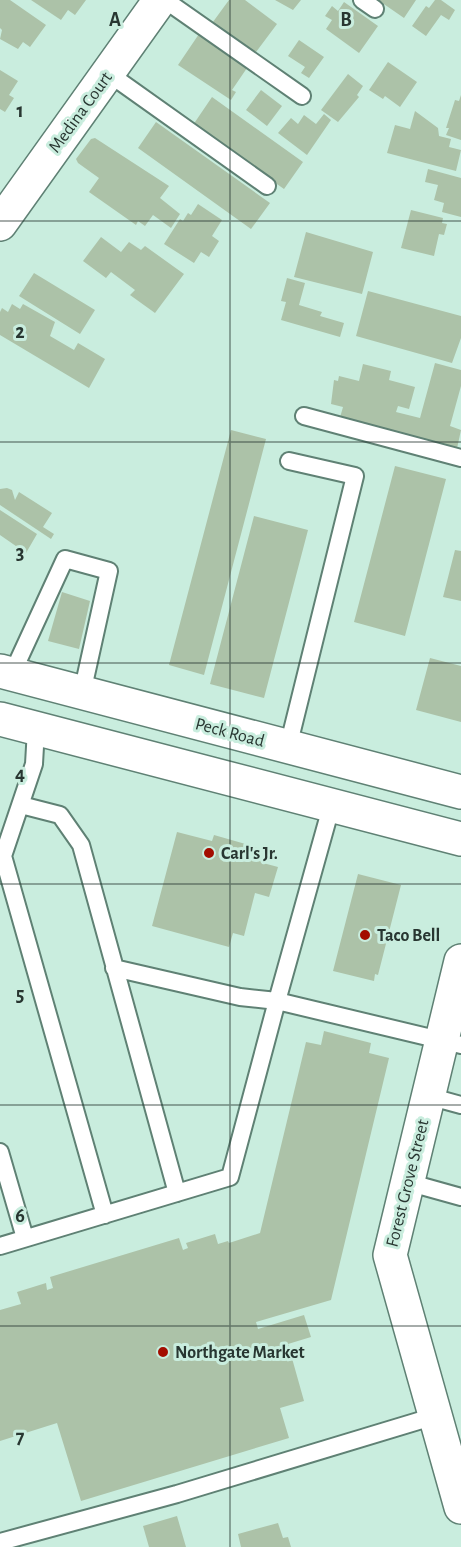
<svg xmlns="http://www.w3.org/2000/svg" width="461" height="1547" viewBox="0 0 461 1547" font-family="'Alegreya Sans',sans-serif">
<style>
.building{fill:#acc2a8}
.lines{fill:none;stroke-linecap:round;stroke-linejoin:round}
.lane-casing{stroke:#5f8174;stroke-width:20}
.street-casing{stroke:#5f8174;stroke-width:36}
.secondary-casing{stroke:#5f8174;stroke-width:36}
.lane{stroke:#fff;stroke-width:16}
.street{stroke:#fff;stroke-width:33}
.secondary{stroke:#fff;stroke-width:33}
.grid{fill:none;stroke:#283631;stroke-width:1.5;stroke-opacity:0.55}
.poi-dot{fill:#a30d00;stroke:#c9edde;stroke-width:2}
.labels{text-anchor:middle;stroke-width:6;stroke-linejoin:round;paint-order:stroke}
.street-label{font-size:18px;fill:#283631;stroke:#c9edde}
.poi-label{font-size:18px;font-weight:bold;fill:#283631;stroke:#c9edde;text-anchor:start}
.grid-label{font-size:20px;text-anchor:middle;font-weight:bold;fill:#283631;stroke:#c9edde;stroke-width:6;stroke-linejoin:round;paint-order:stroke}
</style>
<rect width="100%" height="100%" fill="#c9edde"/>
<path class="building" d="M0 0H10L46 25 30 47 23 42 18 49 0 39 2 30 0 28Z
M31 0H86L75 15 68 10 61 20Z
M229 0H245L277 24 253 56 210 26Z
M275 0H301L293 10Z
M378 0H416L404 18Z
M435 0H441L455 10 449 20 441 15 426 36 412 26 426 6 429 8Z
M344 2 378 26 359 53 326 29 332 20 325 16 332 6 338 11Z
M199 34 247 68 232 90 236 92 231 100 178 65Z
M299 40 324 57 309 78 301 73 305 67 288 56Z
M388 62 417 82 400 107 385 96 383 99 369 90Z
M0 70 18 81 9 95 14 98 5 112 0 109Z
M348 74 363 86 357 95 359 97 338 122 321 110Z
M261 90 282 106 267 126 246 110Z
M461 95V140L446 135 449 128H446L455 100 459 101Z
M212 97 303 162 284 189 193 125Z
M415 111 438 128 439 136 451 139 449 147 461 150 456 171 387 153 395 125 410 129Z
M324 114 331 120 307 155 278 133 291 118 298 124 304 115 316 124Z
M156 122 270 203 251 229 138 148Z
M95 138 169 186 160 198 180 214 171 228 153 215 145 226 138 221 136 225 89 192 99 178 78 163 76 159 91 139Z
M428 169 461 178V217L442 212 444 203 434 200 438 185 425 182Z
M198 204 222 220 212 236 219 241 209 257 201 252 194 263 164 244 180 219 183 221 188 213 191 215Z
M411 210 443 218 442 223 447 224 444 235 439 234 434 256 401 248Z
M306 232 373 252 362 294 294 277Z
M101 237 121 252 129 242 141 250 145 246 184 274 155 313 130 295 135 290 111 272 106 278 83 261Z
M34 273 95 310 80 334 19 296Z
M287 278 305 283 299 305 322 312 320 316 344 323 340 337 281 320 286 302 281 301Z
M368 291 461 316V338L452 363 356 336Z
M12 304 20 309 23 304 55 322 50 336 74 350 78 343 105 359 89 388 0 335V312L2 308 8 312Z
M435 363 461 370V386L450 426 461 430 456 453 339 421 343 407 331 404 334 380 338 381 339 376 359 381 363 364 391 371 389 380 415 387 409 409 398 406 396 412 420 418Z
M231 430 266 439 204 675 169 665Z
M395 466 446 479 405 636 354 622Z
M7 488 12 490 15 500 19 492 52 513 43 527 54 534 51 539 0 505V489Z
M0 510 37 534 26 553 0 535Z
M254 516 308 530 264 698 210 684Z
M455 550 461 551V601L443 597Z
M62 592 90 601 79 649 48 641Z
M430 658 461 666V722L416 710Z
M177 832 212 841 214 835 266 850 263 863 278 867 269 897 255 893 244 936 233 933 229 947 152 926Z
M358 874 401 885 378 975 375 974 374 981 333 971Z
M324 1031 371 1043 369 1053 389 1058 331 1300 256 1322 258 1329 304 1315 311 1337 288 1344 304 1401 280 1408 289 1438 81 1501 57 1423 0 1441V1310L21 1304 17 1292 46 1283 47 1290 53 1288 50 1277 179 1238 183 1250 188 1248 186 1243 215 1234 218 1244 228 1241 229 1243 260 1233 306 1042 321 1045Z
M177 1516 186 1547H149L143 1526Z
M278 1523 283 1538 288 1537 291 1547H241L238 1534Z"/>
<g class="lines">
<g class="lane-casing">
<path id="lane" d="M165 0 302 96
M362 0 375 9
M108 73 267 186
M304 416 461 458
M12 674 65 559 109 571 82 693
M36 729 34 764 3 856 105 1215
M288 747 355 476 289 461
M21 805 60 815 81 845 177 1193
M114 968 240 997 277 1001 332 804
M428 1096 461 1105
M0 1152 25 1238
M407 1182 461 1197
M0 1246 230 1177 277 1001 461 1045
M0 1542 177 1494 435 1416"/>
</g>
<g class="street-casing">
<path id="street" d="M0 224 160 0
M461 961 390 1255 461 1507"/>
</g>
<g class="secondary-casing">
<path id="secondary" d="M0 671 461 792
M0 719 461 839"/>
</g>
<use href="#lane" class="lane"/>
<use href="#street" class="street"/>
<use href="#secondary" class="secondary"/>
</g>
<path class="grid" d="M230 0V1547M0 221H461M0 442H461M0 663H461M0 884H461M0 1105H461M0 1326H461"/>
<g class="poi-dot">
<circle cx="209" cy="853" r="6"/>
<circle cx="365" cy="935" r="6"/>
<circle cx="163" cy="1352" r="6"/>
</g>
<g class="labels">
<g class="street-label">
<text transform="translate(80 112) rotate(-54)" y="6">Medina Court</text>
<text transform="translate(230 732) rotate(15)" y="6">Peck Road</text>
<text transform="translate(407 1183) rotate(-76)" y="6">Forest Grove Street</text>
</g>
<g class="poi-label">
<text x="221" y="859">Carl's Jr.</text>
<text x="377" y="941">Taco Bell</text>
<text x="175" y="1358">Northgate Market</text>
</g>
</g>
<g class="grid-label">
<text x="115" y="26">A</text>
<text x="346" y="26">B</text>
<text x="20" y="117">1</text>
<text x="20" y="338">2</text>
<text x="20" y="559">3</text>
<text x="20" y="780">4</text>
<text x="20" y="1001">5</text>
<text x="20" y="1222">6</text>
<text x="20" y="1443">7</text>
</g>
</svg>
